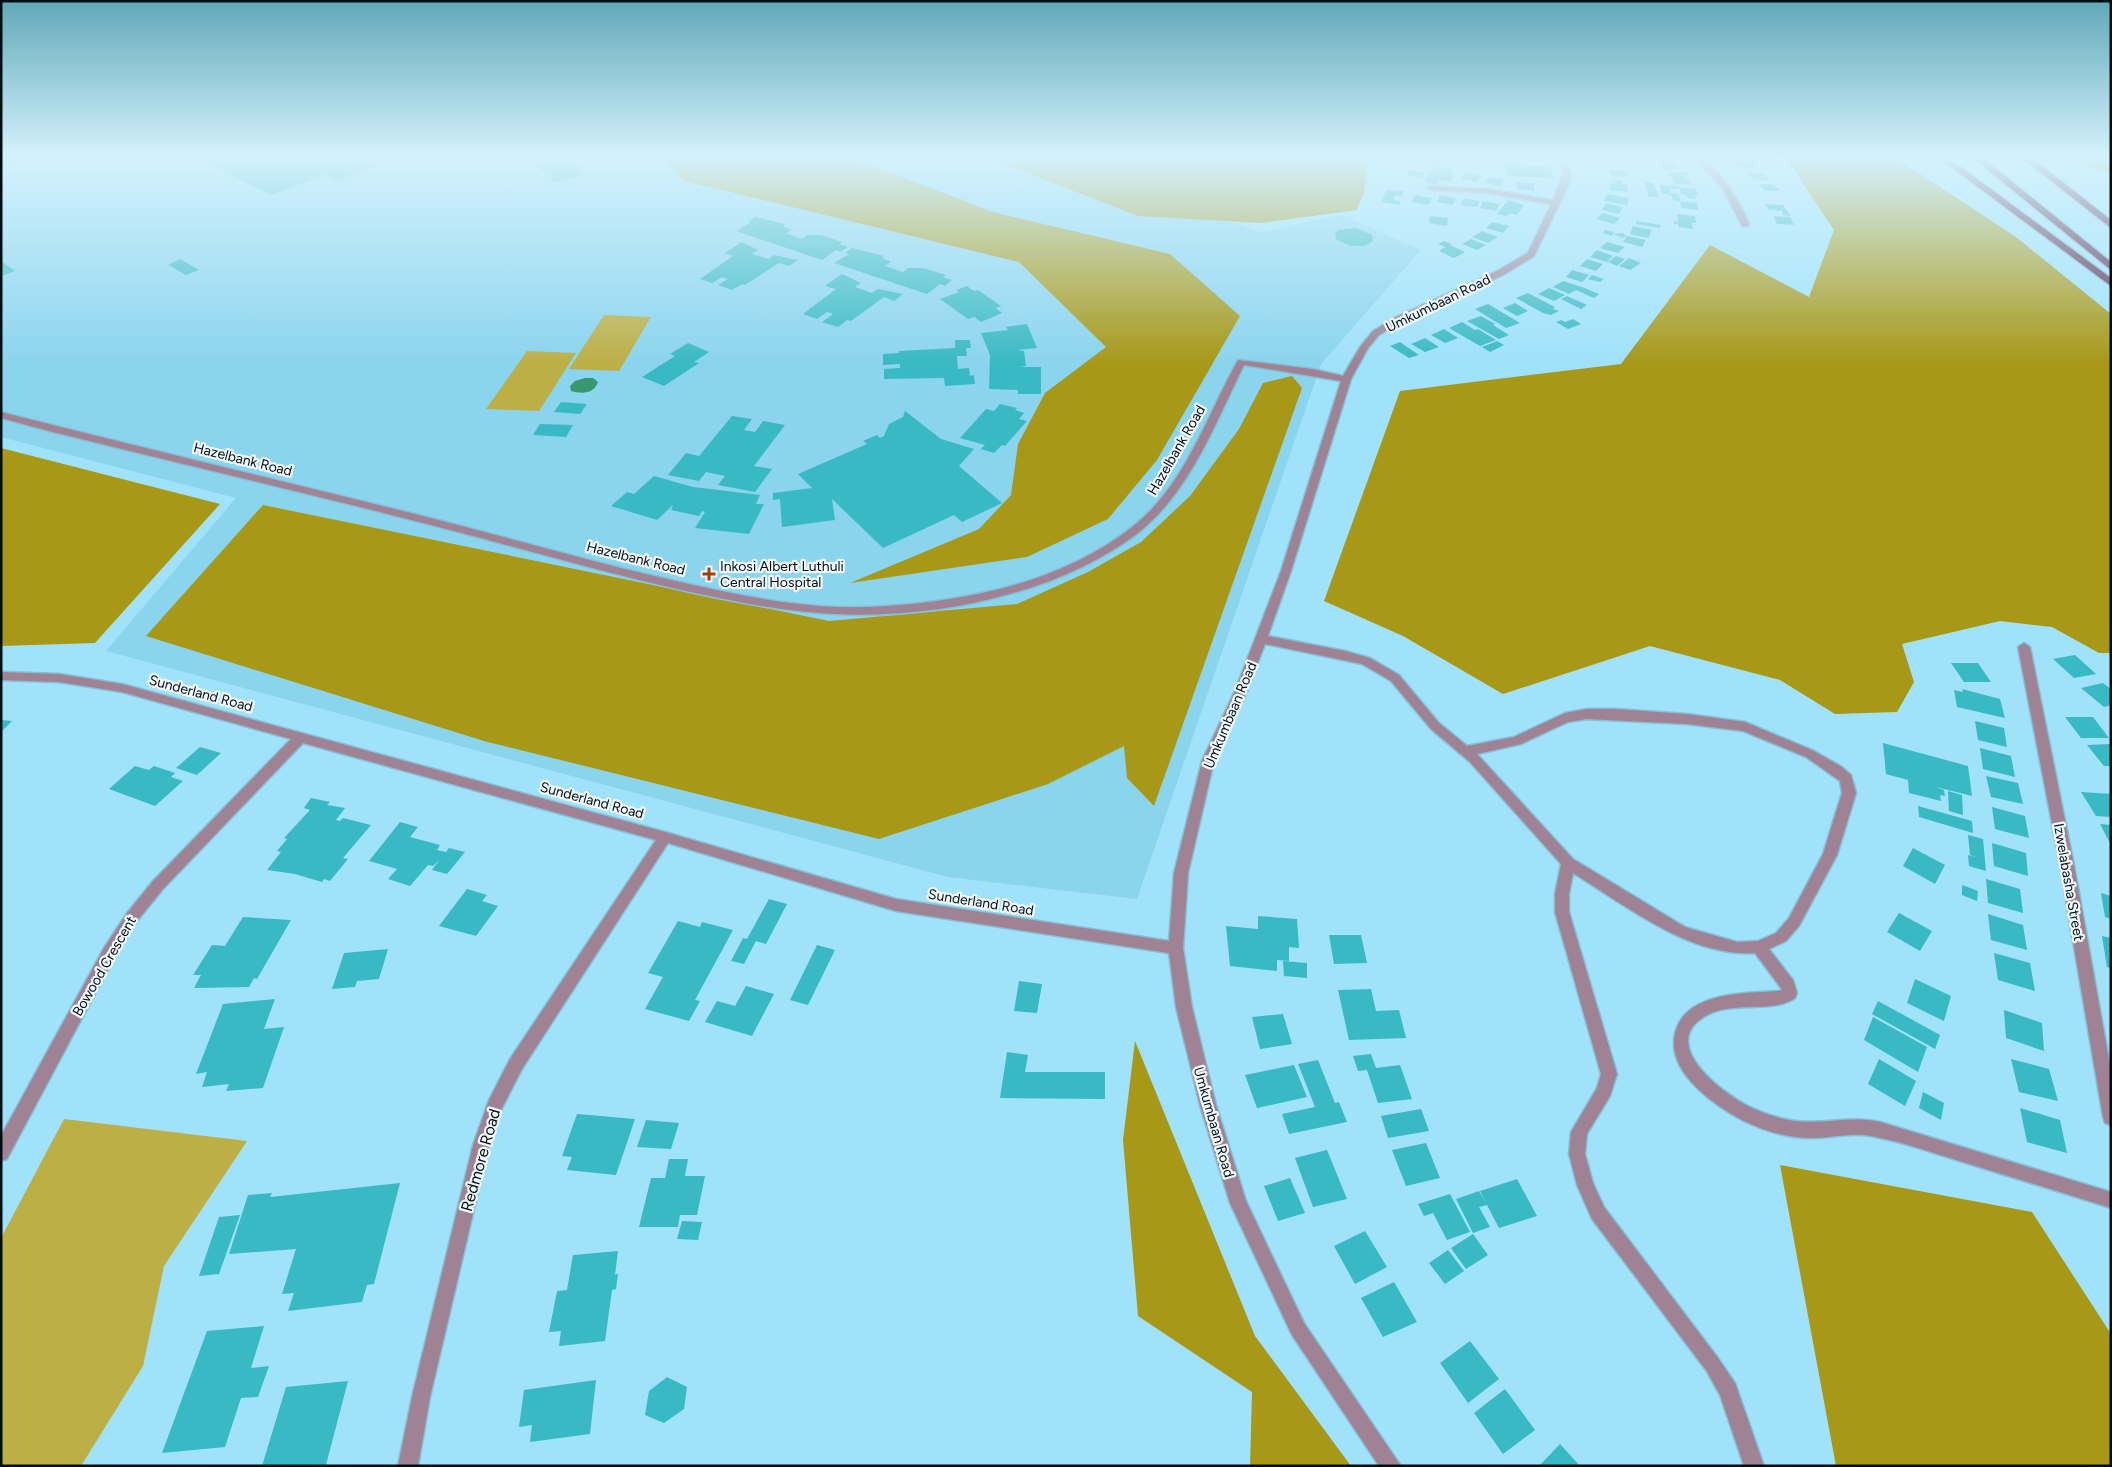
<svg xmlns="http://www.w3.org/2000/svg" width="2112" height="1467" viewBox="0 0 2112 1467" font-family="Figtree,sans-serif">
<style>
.built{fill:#8bd4ee}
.green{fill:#bcaf46}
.forest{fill:#a79817}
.water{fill:#38976f}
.building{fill:#39b9c3}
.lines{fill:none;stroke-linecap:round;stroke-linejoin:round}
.street-casing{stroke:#86c0d5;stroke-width:3}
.highway-casing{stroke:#86c0d5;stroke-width:3}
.street{fill:#9f8293;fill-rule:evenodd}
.highway{fill:#5a2448;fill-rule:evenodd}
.poi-dot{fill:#a23e08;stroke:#f1f8fc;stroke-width:2}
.labels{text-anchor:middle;stroke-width:4.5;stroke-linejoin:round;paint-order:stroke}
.street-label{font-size:14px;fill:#000e14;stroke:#f1f8fc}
.poi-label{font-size:14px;fill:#000e14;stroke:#f1f8fc;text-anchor:start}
.near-street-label{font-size:16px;fill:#000e14;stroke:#f1f8fc}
</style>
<rect width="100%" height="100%" fill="#9fe2fa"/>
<path class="built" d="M1 158H1055L1088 173 1261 232 1341 215 1421 250 1321 364 1137 899 948 877 106 651 236 498 1 437Z"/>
<path class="green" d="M604 315 651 317 619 371 569 369Z
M527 351 576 353 539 411 486 409Z
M64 1119 247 1141 164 1266 143 1366 81 1466H1V1238Z"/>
<path class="forest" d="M663 158H853L993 212 1170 254 1240 316 1157 460 1108 519 1027 557 850 583 979 529 1011 495 1018 444 1045 393 1106 347 1019 262 684 181Z
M1002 158H1367L1368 161 1364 192 1357 210 1260 223 1138 216 1001 163Z
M1786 158H1896L2016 237 2111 314V653H2099L2052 627 2000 621 1902 644 1914 682 1897 712 1835 714 1780 680 1650 646 1503 694 1403 636 1324 601 1400 391 1621 364 1710 245 1809 297 1834 230Z
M2073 158H2111V175L2078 162Z
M1292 376 1302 388 1154 806 1127 778 1124 746 1048 784 879 839 484 741 146 636 263 505 829 621 1017 604 1088 572 1141 542 1190 496 1239 429 1263 383Z
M1 448 220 504 95 643 1 646Z
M1135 1041 1255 1336 1351 1466H1250L1252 1392 1138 1316 1123 1140Z
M1780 1165 2032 1212 2111 1334V1466H1836Z"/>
<path class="water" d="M585 378H593L598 382C594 394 582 394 571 391L570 386 575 381Z"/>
<path class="building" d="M1 158H24L26 160 1 168Z
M198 158H365L379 165 336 181 324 175 271 195Z
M529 158H568L586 174 556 183Z
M1394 158H1415L1414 164 1393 161Z
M1501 158H1516L1521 164 1496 162 1495 159Z
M1424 159 1445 162V165L1436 164 1435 167 1453 169 1451 182 1437 179V184L1426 183 1428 172 1432 173 1433 166 1424 163Z
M1755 160 1759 163 1752 164 1756 167 1742 168 1733 162Z
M1672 162 1680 169 1666 170 1658 163Z
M1505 164 1551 167 1553 178 1506 176Z
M1608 169 1623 170 1628 177 1612 176Z
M1409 170 1424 172 1423 178 1408 176Z
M1465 172 1481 176 1477 182 1461 179Z
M1685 172 1689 176H1685L1691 184H1676L1668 173Z
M1763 173 1770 180 1755 181 1748 174Z
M1487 177 1504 180 1501 186 1485 183Z
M1615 180 1622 181V184L1627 185 1628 192 1610 190V183L1615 184Z
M1517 182 1534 184V191L1517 189Z
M1644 182 1653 183 1659 197H1649Z
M1758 184H1773L1781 191H1765Z
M1660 185 1678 186 1679 189H1670L1671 193 1679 194 1680 201 1673 200 1671 195 1662 194Z
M1679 187 1696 189 1698 196 1695 195 1696 199 1688 198 1686 195 1681 194Z
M1386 190 1404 191 1402 196 1395 195 1393 200 1401 201 1399 205 1382 202Z
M1607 194 1629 198 1627 205 1604 201Z
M1415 195 1432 198 1429 205 1412 202Z
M1440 195 1456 198 1453 205 1437 202Z
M1464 198 1480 201 1477 207 1461 205Z
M1508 200 1524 205 1517 215 1510 213 1507 216 1497 214Z
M1483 201 1500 204 1496 211 1480 208Z
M1680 201 1697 203 1698 210 1681 208Z
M1606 203 1623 207 1619 214 1602 210Z
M1765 204 1783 205 1791 216 1783 215 1782 211 1769 210Z
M1603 213 1620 218 1614 224 1596 219Z
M1677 214 1695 216 1696 223H1692L1693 229 1679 227 1678 224H1674V221L1678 222Z
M1430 216 1448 218 1447 226 1429 223Z
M1774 216 1790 217 1794 225 1777 224Z
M756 217 785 224 783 226 791 230 785 234H788L802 239 807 235H821L842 242 839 244 848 247 840 252 836 250 822 260 736 231 751 222 748 221Z
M1636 221 1661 225 1660 228 1636 224Z
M1492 222 1509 226 1503 233 1486 228Z
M1633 226 1652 230 1648 238 1630 234Z
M1356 228 1370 234 1373 236 1372 242 1364 246H1351L1336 239 1335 233 1339 230Z
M1605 230 1614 232 1613 234 1623 233 1626 236 1623 238 1613 234 1612 236 1603 233Z
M1482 231 1498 237 1488 243 1472 237Z
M1627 236 1646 240 1642 247 1623 242Z
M1471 239 1486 245 1477 250 1462 244Z
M1444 241 1452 244 1450 245 1465 252 1454 258 1439 251 1445 247 1438 244Z
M742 242 758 250 752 254 769 259 774 255 798 260 789 266 779 263 745 285 742 284 732 290 718 285 728 279 722 277 712 283 700 279 733 256 725 253Z
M1607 242 1625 247 1618 253 1600 248Z
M852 248 884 256 882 258 891 262 885 266 903 272 908 268H923L946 275 943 277 952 280 945 286 940 284 927 294 834 263 849 254 845 253Z
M1597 250 1613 256 1607 262 1590 257Z
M1616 256 1625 259 1617 266 1608 262Z
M1629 258 1641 263 1630 270 1619 266Z
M180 259 199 270 186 275 168 265Z
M1587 259 1603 264 1596 271 1580 266Z
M1 261 15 271 1 276Z
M1572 270 1589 275 1582 282 1566 277Z
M842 274 861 283 855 287 872 293 878 289 903 294 894 301 884 297 851 321 847 320 838 327 822 322 833 314 827 312 817 319 803 314 836 289 825 286Z
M1592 275 1604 279 1600 282 1588 279Z
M1563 281 1582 287 1599 294 1594 298 1576 290 1569 294 1553 287Z
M967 286 974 291 978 290 1001 306 996 308 1002 313 981 322 974 317 968 319 940 299 959 292 956 290Z
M1549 288 1565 295 1554 301 1538 294Z
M1528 293 1555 307 1553 309 1559 311 1551 315 1543 313 1516 298Z
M1567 296 1587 305 1581 309 1561 299Z
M1515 303 1528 311 1517 316 1503 308Z
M1488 304 1520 323 1506 328 1475 309Z
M1481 316 1495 324 1493 325 1509 335 1499 339 1467 321Z
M1573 319 1581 324 1568 329 1556 322 1561 320 1565 322Z
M1462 322 1475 330 1478 329 1496 340 1480 346 1449 328Z
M1027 324 1037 348 1017 350 1024 351 1026 366 1020 367H1041V394H1018V390L989 389 990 355 981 333 1008 330 1006 327Z
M1444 329 1458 338 1445 343 1431 335Z
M1425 338 1439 347 1425 352 1411 344Z
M955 340H970L971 348H966L967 356H957L958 369 969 368 970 376 974 375 975 384 945 386 944 378 884 379V369L900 368V364L883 365V354L899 353V351L955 348Z
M1497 341 1504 345 1490 352 1482 347Z
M1400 342 1419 355 1409 358 1390 346Z
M688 343 709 352 694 362 699 363 664 386 642 377 675 356 670 354Z
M561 402 587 404 580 414 554 412Z
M1000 404 1017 408 1015 410 1024 413 1019 419 1027 421 1005 446 1002 445 994 453 981 449 985 445 960 438 986 409 994 411Z
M905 411 941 439 974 449 959 466 1002 503 962 522 954 515 883 548 832 499 835 520 782 527 780 499 773 500V493L812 488 798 474 867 444 863 441 877 435 880 438 884 436 889 424 903 417Z
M732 416 752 419 744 430 755 432 763 421 785 425 754 466 772 469 755 492 718 485 725 476 706 472 699 481 668 475 686 453 699 456Z
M540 424 573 425 566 437 533 435Z
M654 476 693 487 760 495 756 504H764L749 534 695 528 705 512 702 511 699 516 671 510 673 505 657 520 611 506 627 492 634 494Z
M2075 655 2096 674 2074 678 2053 659Z
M1951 663H1978L1991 682H1964Z
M2103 683 2111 689V705L2104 707 2081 688Z
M1962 689 2000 699 2005 718 1957 707 1954 690 1963 692Z
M2065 717H2093L2109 738H2081Z
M1 720 12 721 1 732Z
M1975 721 2004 728 2007 747 1978 740Z
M1883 743 1968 766 1972 796 1936 787 1944 790 1945 796 1940 795 1941 801 1909 793 1908 780 1886 774Z
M2111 744V766H2104L2087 745Z
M200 747 221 753 197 775 176 768Z
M1980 748 2011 756 2015 777 1983 769Z
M135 766 149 770 154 766 175 773 171 777 183 781 155 806 109 789Z
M1986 776 2018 783 2023 804 1991 797Z
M1948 791 1962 795 1963 815 1949 811Z
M2081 792 2111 794V817L2096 816Z
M311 798 330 802 327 805 345 808 336 820 340 821 343 818 371 825 343 858 348 859 330 881 324 879 322 882 295 874 267 870 281 852 277 851 287 839 284 838 310 810 304 808Z
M1918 806 1972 821 1973 833 1919 817Z
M1992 807 2025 816 2029 838 1995 829Z
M400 822 418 827 410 837 440 845 437 850 446 852 449 848 465 852 447 874 432 870 439 860 433 866 428 865 410 886 388 879 397 869 369 861Z
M2100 824 2111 825V845Z
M1968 835 1983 839 1986 871 1969 866 1968 855 1978 858 1970 855Z
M1992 843 2026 853 2028 876 1994 866Z
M1913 848 1945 865 1935 884 1903 866Z
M1986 879 2020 889 2023 913 1988 903Z
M1962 885 1978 891 1977 901 1962 895Z
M467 889 487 895 482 901 498 906 476 936 439 926Z
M2101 893 2111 896V919L2105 917Z
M769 899 787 904 766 944 756 941 744 964 731 961 743 938 747 939Z
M1899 913 1932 931 1920 951 1887 932Z
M1988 914 2023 925 2027 950 1991 940Z
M1258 916 1297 919 1299 948 1289 947V961L1277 960V971L1230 966 1226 926 1258 929Z
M243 917 291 920 257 979 254 978 249 987 194 988 201 975H193L212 945 225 946Z
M678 921 700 927 702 922 733 930 695 1000 700 1001 689 1021 645 1009 663 977 648 973Z
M1329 935H1361L1367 963 1334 964Z
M2102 936 2111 938V968L2107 967Z
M817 945 835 950 808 1005 790 1000Z
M388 949 379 979 357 981 355 987 332 989 344 953Z
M1994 953 2030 963 2035 991 1998 980Z
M1283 961 1307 963V978L1284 976Z
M1915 979 1951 996 1944 1021 1907 1003Z
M1019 981 1042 984 1037 1013 1014 1011Z
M746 986 774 994 752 1036 705 1022 717 1001 735 1006Z
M1371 989 1376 1011 1399 1010 1406 1038 1349 1040 1338 990Z
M275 999 264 1029 284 1027 263 1088 226 1091 229 1084 202 1087 207 1072 196 1074 223 1004Z
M1878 1001 1940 1035 1935 1049 1872 1014Z
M2004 1010 2042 1023 2044 1051 2006 1038Z
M1283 1014 1292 1044 1260 1049 1252 1017Z
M1873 1017 1927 1047 1918 1072 1864 1040Z
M1007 1052 1028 1055 1025 1072H1105V1099L1000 1098Z
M1371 1054 1376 1068 1400 1065 1412 1099 1378 1103 1367 1070 1358 1071 1353 1056Z
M1879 1059 1916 1081 1905 1106 1868 1084Z
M2011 1059 2049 1069 2058 1101 2019 1092Z
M1318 1060 1335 1103 1339 1102 1347 1122 1289 1134 1282 1114 1315 1107 1298 1064Z
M1294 1065 1307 1097 1257 1108 1245 1075Z
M1923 1092 1944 1103 1941 1120 1919 1108Z
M2020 1108 2060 1120 2067 1153 2027 1142Z
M1421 1109 1429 1131 1388 1138 1381 1116Z
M577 1114 635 1119 616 1175 567 1170 572 1157 562 1156Z
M646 1120 679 1123 671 1149 637 1147Z
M1426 1143 1440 1178 1406 1186 1392 1150Z
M1327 1150 1347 1199 1313 1207 1295 1158Z
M669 1159H688L685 1176H705L697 1215H680L678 1227H639L651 1178H665Z
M1290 1178 1305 1213 1278 1221 1264 1186Z
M1517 1179 1537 1216 1499 1228 1487 1205 1479 1207 1490 1227 1473 1233 1456 1199 1479 1191 1486 1203 1480 1191Z
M400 1183 374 1284 367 1285 362 1302 288 1311 294 1293 282 1294 296 1249 229 1254 248 1195 272 1193 270 1197Z
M1450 1194 1470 1232 1447 1240 1433 1213 1424 1216 1418 1204Z
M240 1215 219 1274 199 1276 219 1217Z
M682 1221 702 1222 698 1240 677 1239Z
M1365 1231 1387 1267 1355 1284 1334 1246Z
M1473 1234 1488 1255 1466 1269 1451 1248Z
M1448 1250 1464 1271 1445 1284 1429 1263Z
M618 1251 615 1275 618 1274 616 1289 612 1290 605 1341 559 1346 561 1331 549 1332 557 1291 567 1290 573 1255Z
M1394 1282 1417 1322 1383 1337 1361 1298Z
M264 1326 251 1368 269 1366 258 1397 241 1398 225 1447 162 1453 207 1331Z
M1470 1341 1499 1379 1468 1403 1440 1363Z
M667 1377 687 1387 684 1409 664 1423 645 1415 649 1391Z
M596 1380 590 1434 530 1442 532 1425 519 1427 524 1390Z
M348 1381 326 1465 262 1466 286 1387Z
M1505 1389 1535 1430 1503 1454 1474 1413Z
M1560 1444 1580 1466H1539Z"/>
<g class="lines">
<g class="street-casing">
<path id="street" d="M1559 158H1566L1571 174 1568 186 1534 256 1503 275 1400 322 1379 335 1368 348 1351 379 1291 571 1268 636 1345 651 1370 658 1399 675 1439 723 1467 746 1514 737 1565 713 1587 709H1615L1687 714 1745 722 1814 751 1842 767 1851 775 1856 793 1837 855 1799 926 1786 941 1769 949 1793 980 1797 993 1795 998C1769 1016 1726 996 1697 1022 1666 1051 1724 1093 1746 1105 1760 1112 1774 1117 1789 1120 1819 1126 1849 1115 1880 1122L2111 1192V1208C2063 1193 2015 1178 1966 1163 1936 1154 1907 1143 1876 1137 1855 1132 1836 1137 1816 1138 1787 1139 1757 1129 1733 1115 1706 1099 1664 1067 1676 1030 1679 1020 1685 1013 1694 1007 1719 992 1750 993 1778 991L1782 990 1781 988 1755 953C1689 957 1627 906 1573 873L1569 894V912L1617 1074 1610 1096 1587 1134 1585 1154 1593 1183 1604 1207 1718 1358 1735 1383 1764 1466H1744L1720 1395 1706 1370 1592 1219 1577 1185 1569 1154 1571 1132 1597 1088 1601 1074 1555 912V894L1561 864 1470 762 1431 729 1391 681 1362 664 1265 644 1247 691 1214 761 1188 873 1183 948 1192 1007 1216 1105 1246 1201 1304 1323 1401 1466H1379L1292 1335 1230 1203 1200 1105 1176 1007 1169 953 896 911 668 843 522 1069 502 1108 489 1145 430 1397 418 1466H398L412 1397 473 1145 489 1100 510 1059 656 840 303 743 163 889 137 921 114 958 7 1159 1 1161V1136L104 948 127 913 153 881 291 739 122 692 59 682 1 680V672L59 674 122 684 665 832 896 899 1169 941 1174 873 1202 761 1235 691 1281 571 1341 381 1244 365C1216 422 1190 492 1138 533 1101 561 1057 581 1013 593 955 610 894 617 834 614 786 612 737 602 690 592 603 573 518 547 431 525 304 492 177 463 49 431L1 418V412C139 447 278 480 415 514 507 537 597 564 689 584 738 595 788 605 838 607 886 608 935 603 982 593 1035 582 1089 561 1132 527 1185 486 1206 417 1238 360L1313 369 1343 376 1360 347 1373 331 1394 318 1497 271 1528 253 1551 204 1487 193 1431 190 1427 188 1431 186 1487 189 1553 200 1563 174ZM1587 719 1687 724 1743 731 1806 757 1840 781 1842 793 1823 854 1789 918 1776 933 1758 941 1737 942 1685 927 1573 859 1477 754 1521 744 1568 722Z
M1695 158H1703C1724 177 1738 198 1749 224L1748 226H1742L1723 189Z
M2024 643 2030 647 2074 865 2111 1071V1125L2105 1123 2103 1117 2060 865 2018 647Z"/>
</g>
<g class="highway-casing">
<path id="highway" d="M1939 158H1949L2111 278V286Z
M1973 158H1983L2111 262V270Z
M2022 158H2032L2111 220V228Z"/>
</g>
<use href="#street" class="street"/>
<use href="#highway" class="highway"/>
</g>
<linearGradient id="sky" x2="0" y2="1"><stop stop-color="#61a8b8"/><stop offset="0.43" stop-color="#d4f2fd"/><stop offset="1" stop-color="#d4f2fd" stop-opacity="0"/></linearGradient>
<rect width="2112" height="364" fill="url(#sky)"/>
<path class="poi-dot" d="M706.5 566.5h5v5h5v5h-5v5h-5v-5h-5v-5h5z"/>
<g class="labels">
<g class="street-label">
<text transform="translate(1438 303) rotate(-26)" y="5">Umkumbaan Road</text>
<text transform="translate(1176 450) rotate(-60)" y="5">Hazelbank Road</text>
<text transform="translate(243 459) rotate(14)" y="5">Hazelbank Road</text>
<text transform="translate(636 558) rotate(14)" y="5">Hazelbank Road</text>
<text transform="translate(201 693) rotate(15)" y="5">Sunderland Road</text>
<text transform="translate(1230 715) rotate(-67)" y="5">Umkumbaan Road</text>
<text transform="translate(592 800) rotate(15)" y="5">Sunderland Road</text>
<text transform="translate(2069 882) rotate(80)" y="5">Izwelabasha Street</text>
<text transform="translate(981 902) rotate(9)" y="5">Sunderland Road</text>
<text transform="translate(104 966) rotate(-60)" y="5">Bowood Crescent</text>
<text transform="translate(1214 1122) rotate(74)" y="5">Umkumbaan Road</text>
</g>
<g class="poi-label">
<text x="720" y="571">Inkosi Albert Luthuli<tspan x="720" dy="16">Central Hospital</tspan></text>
</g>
<g class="near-street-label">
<text transform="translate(480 1160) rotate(-74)" y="6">Redmore Road</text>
</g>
</g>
<rect width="2112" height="1467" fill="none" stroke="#000e14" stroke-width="5"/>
</svg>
